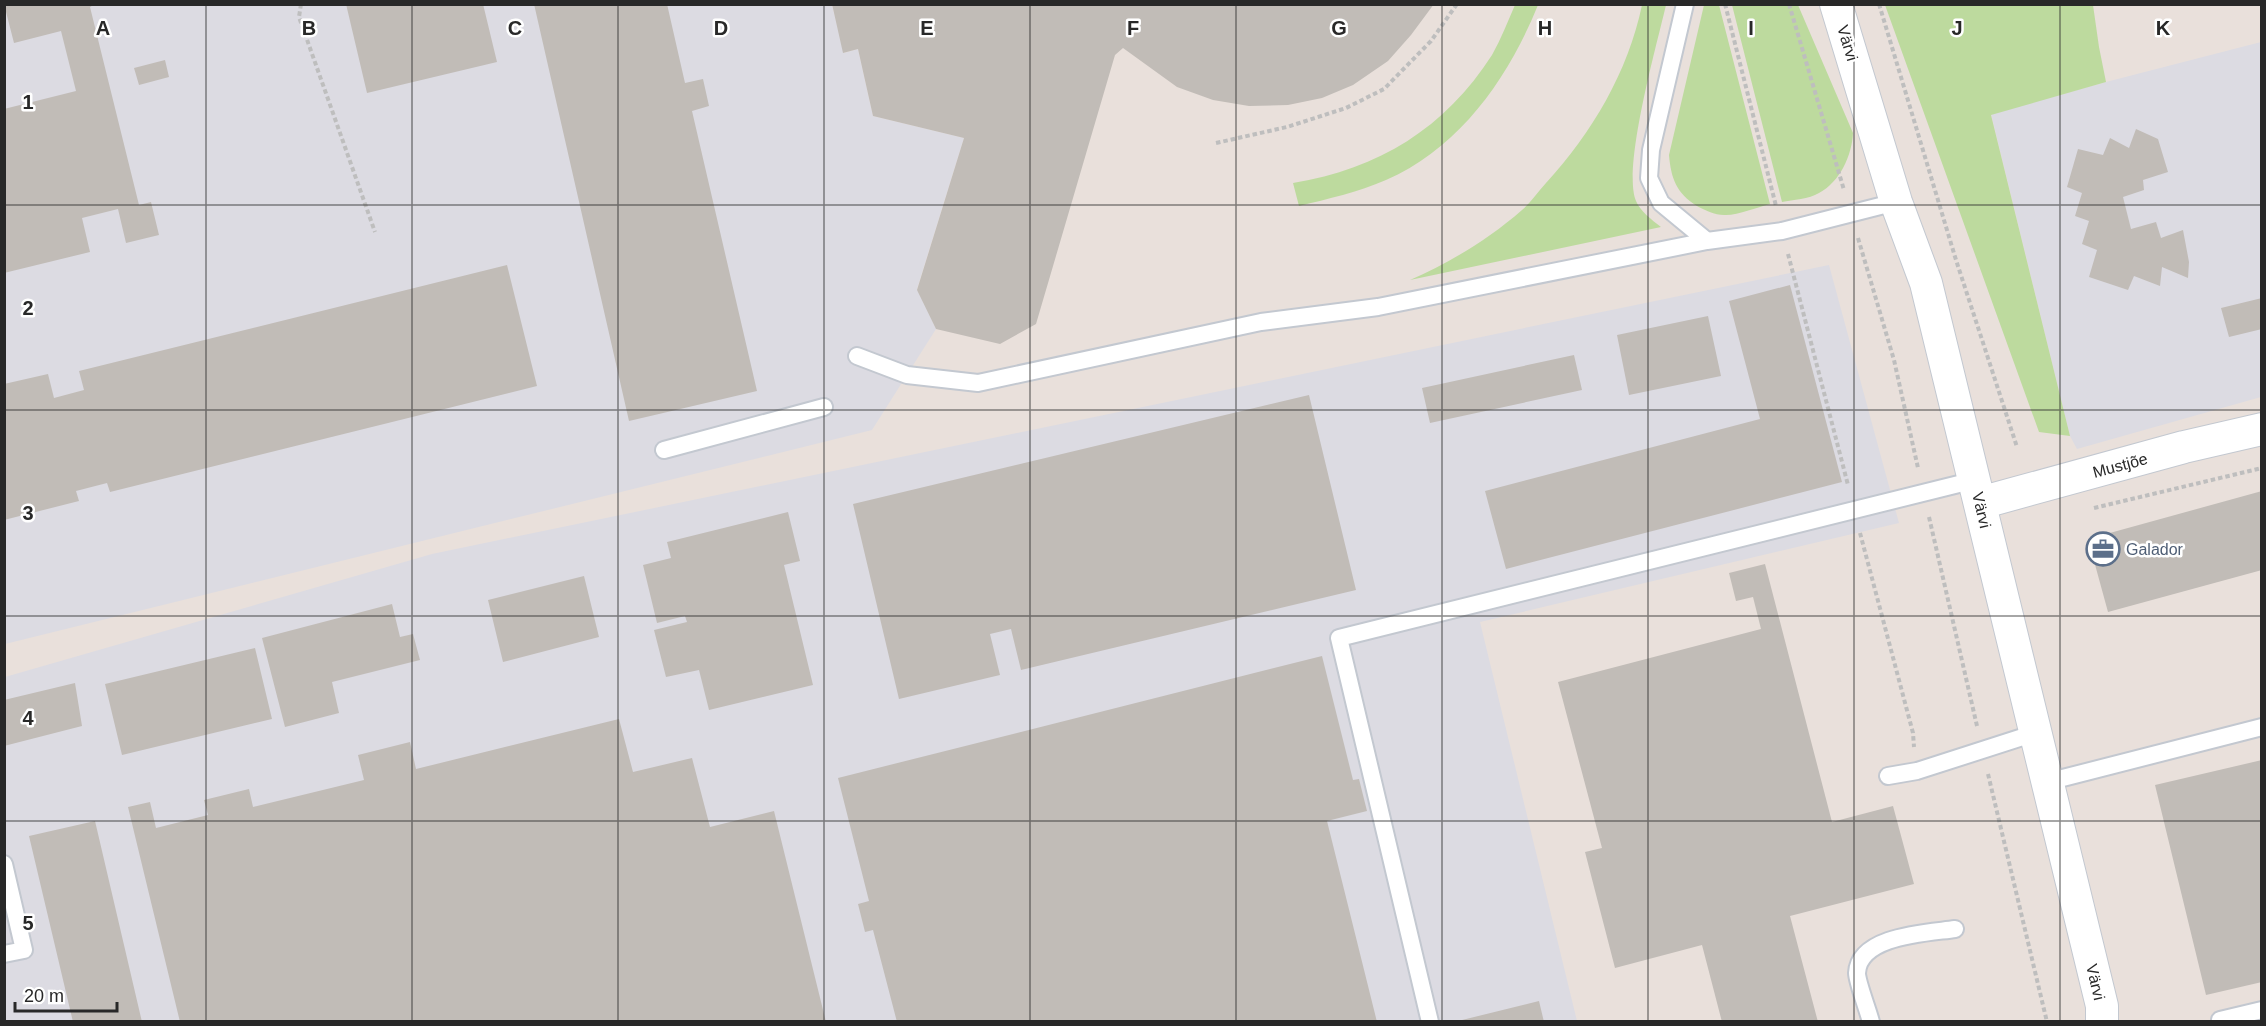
<svg xmlns="http://www.w3.org/2000/svg" width="2266" height="1026" viewBox="0 0 2266 1026" font-family="Arial,sans-serif">
<style>
.industrial{fill:#dcdbe2}
.green{fill:#bdda9e}
.building{fill:#c1bcb7}
.lines{fill:none;stroke-linecap:round;stroke-linejoin:round}
.service-casing{stroke:#c3c8d0;stroke-width:20}
.minor-casing{stroke:#c3c8d0;stroke-width:34}
.path{stroke:#bebebe;stroke-width:4;stroke-dasharray:4.5 3;stroke-linecap:butt}
.service{stroke:#fff;stroke-width:16}
.minor{stroke:#fff;stroke-width:32}
.grid{fill:none;stroke:#282828;stroke-width:1.5;stroke-opacity:0.55}
.labels{text-anchor:middle;stroke-width:5;stroke-linejoin:round;paint-order:stroke}
.street-label{font-size:16px;fill:#282828;stroke:#fff}
.service-label{font-size:16px;fill:#4e5e75;stroke:#fff;text-anchor:start}
.grid-label{font-size:20px;text-anchor:middle;font-weight:bold;fill:#282828;stroke:#fff;stroke-width:5;stroke-linejoin:round;paint-order:stroke}
</style>
<rect width="100%" height="100%" fill="#e9e0db"/>
<path class="industrial" d="M4 5H832L844 53 858 49 873 116 964 138 917 289 936 329 872 430 5 644Z
M2261 42V397L2077 449 2070 436 1991 114 2106 82Z
M1829 265 1899 523 1480 622 1577 1021 5 1022V677L432 554Z"/>
<path class="green" d="M1515 5H1538C1509 77 1460 148 1386 180 1358 192 1328 199 1299 206L1293 183C1379 169 1445 128 1492 55 1501 39 1508 21 1515 5Z
M1642 5H1666C1657 44 1622 168 1636 201 1640 211 1652 220 1661 227L1410 280C1449 263 1489 239 1522 210 1531 202 1538 192 1546 183 1592 133 1628 72 1642 5Z
M1704 5H1719L1770 204C1758 207 1736 216 1724 215 1715 215 1704 210 1697 206 1676 193 1671 178 1669 155Z
M1732 5H1798L1853 133C1852 155 1840 182 1819 193 1809 199 1793 200 1782 202Z
M1885 5H2093L2099 47 2106 82 1991 115 2070 436 2039 432Z"/>
<path class="building" d="M4 4H95L90 7 139 205 151 202 159 235 126 243 118 209 82 218 90 252 4 273V109L76 91 61 31 14 43Z
M346 4H483L497 62 367 93Z
M534 4H667L685 83 703 79 709 106 692 111 757 391 629 421Z
M832 4H1434L1411 35 1388 61 1353 85 1322 98 1288 105 1249 106 1213 100 1177 87 1123 48 1115 55 1036 324 1000 344 936 329 917 290 964 138 873 116 858 49 843 53Z
M165 60 169 77 139 85 134 68Z
M2136 129 2158 139 2168 172 2143 180 2144 190 2123 197 2131 229 2156 222 2161 238 2183 230 2189 262 2188 278 2162 267 2160 286 2134 276 2128 290 2089 277 2097 250 2082 244 2089 221 2075 216 2082 193 2067 187 2078 149 2103 155 2110 138 2129 148Z
M507 265 537 386 110 492 107 483 76 491 79 501 4 520V384L48 374 54 398 84 390 79 371Z
M1790 285 1842 482 1506 569 1485 491 1760 419 1729 301Z
M2262 298V329L2229 337 2221 308Z
M1708 316 1721 376 1629 395 1617 335Z
M1574 355 1582 390 1430 423 1422 388Z
M1309 395 1356 590 1021 670 1011 629 990 634 1000 675 899 699 853 504Z
M2262 491V570L2108 612 2088 539Z
M788 512 800 561 784 565 813 685 709 710 699 670 666 677 654 630 687 622 685 616 657 623 643 565 671 558 667 542Z
M1765 564 1832 822 1893 806 1914 884 1790 916 1818 1022H1722L1702 945 1615 968 1585 852 1602 848 1558 682 1761 629 1753 597 1736 601 1729 573Z
M584 576 599 637 503 662 488 600Z
M392 604 400 637 413 634 420 660 332 682 339 713 285 727 262 638Z
M255 648 272 719 122 755 105 684Z
M1322 656 1353 780 1359 779 1367 811 1327 821 1377 1022H897L873 930 865 932 858 904 869 901 838 778Z
M75 683 82 726 4 746V700Z
M619 719 633 772 692 758 710 827 774 811 826 1022H180L128 807 150 802 156 828 208 815 204 800 249 789 253 807 364 780 358 755 410 742 416 769Z
M2262 760V982L2206 995 2155 785Z
M95 821 142 1022H73L29 836Z
M1539 1001 1544 1022H1458V1021Z"/>
<g class="lines">
<g class="service-casing">
<path id="service" d="M1685 4 1651 150 1649 178 1661 203 1707 241
M857 356 907 375 978 383 1261 322 1378 307 1707 241 1782 231 1896 202
M664 450 824 407
M1888 776 1917 771 2035 733
M2047 782 2262 727
M4 864 24 950 4 954
M2220 1020 2262 1010
M1430 1022 1339 638 1975 480
M1871 1022C1868 1010 1857 982 1857 973 1859 935 1928 933 1955 929"/>
</g>
<g class="minor-casing">
<path id="minor" d="M1836 4 1896 202 1926 283 2102 1006V1022
M1980 503 2184 447 2262 429"/>
</g>
<path class="path" d="M301 4 299 17 375 232
M1725 4 1776 206
M1789 4 1844 190
M1879 4 1956 260 2017 447
M1216 143 1287 127 1346 108 1384 89 1431 41 1457 4
M1858 238 1894 360 1918 468
M1788 254 1848 485
M2094 508 2262 468
M1929 517 1977 726
M1860 533 1913 733 1914 747
M1988 774 2047 1022"/>
<use href="#service" class="service"/>
<use href="#minor" class="minor"/>
</g>
<path class="grid" d="M206 4V1022M412 4V1022M618 4V1022M824 4V1022M1030 4V1022M1236 4V1022M1442 4V1022M1648 4V1022M1854 4V1022M2060 4V1022M4 205H2262M4 410H2262M4 616H2262M4 821H2262"/>
<defs>
<g id="office-ring" transform="scale(1.725)"><circle r="9.5" fill="#fff" stroke="#5c6f8a" stroke-width="1.5"/><path d="M-6-3h4V-5.5h4V-3h4V5H-6ZM-1-4.5V-3h2v-1.5ZM-6 0V1H6V0Z" fill="#5c6f8a"/></g>
</defs>
<g fill-rule="evenodd">
<use href="#office-ring" x="2103" y="549"/>
</g>
<g class="labels">
<g class="street-label">
<text transform="translate(1848 43) rotate(73)" y="6">Värvi</text>
<text transform="translate(2120 465) rotate(-15)" y="6">Mustjõe</text>
<text transform="translate(1982 510) rotate(77)" y="6">Värvi</text>
<text transform="translate(2096 982) rotate(77)" y="6">Värvi</text>
</g>
<g class="service-label">
<text x="2126" y="555">Galador</text>
</g>
</g>
<g class="grid-label">
<text x="103" y="35">A</text>
<text x="309" y="35">B</text>
<text x="515" y="35">C</text>
<text x="721" y="35">D</text>
<text x="927" y="35">E</text>
<text x="1133" y="35">F</text>
<text x="1339" y="35">G</text>
<text x="1545" y="35">H</text>
<text x="1751" y="35">I</text>
<text x="1957" y="35">J</text>
<text x="2163" y="35">K</text>
<text x="28" y="109">1</text>
<text x="28" y="315">2</text>
<text x="28" y="520">3</text>
<text x="28" y="725">4</text>
<text x="28" y="930">5</text>
</g>
<rect width="2266" height="1026" fill="none" stroke="#282828" stroke-width="12"/>
<path d="M15 1002v9h102v-9" fill="none" stroke="#282828" stroke-width="3"/>
<text x="24" y="1002" font-size="18" fill="#282828" stroke="#ffffff" stroke-width="4.5" paint-order="stroke">20 m</text>
</svg>
